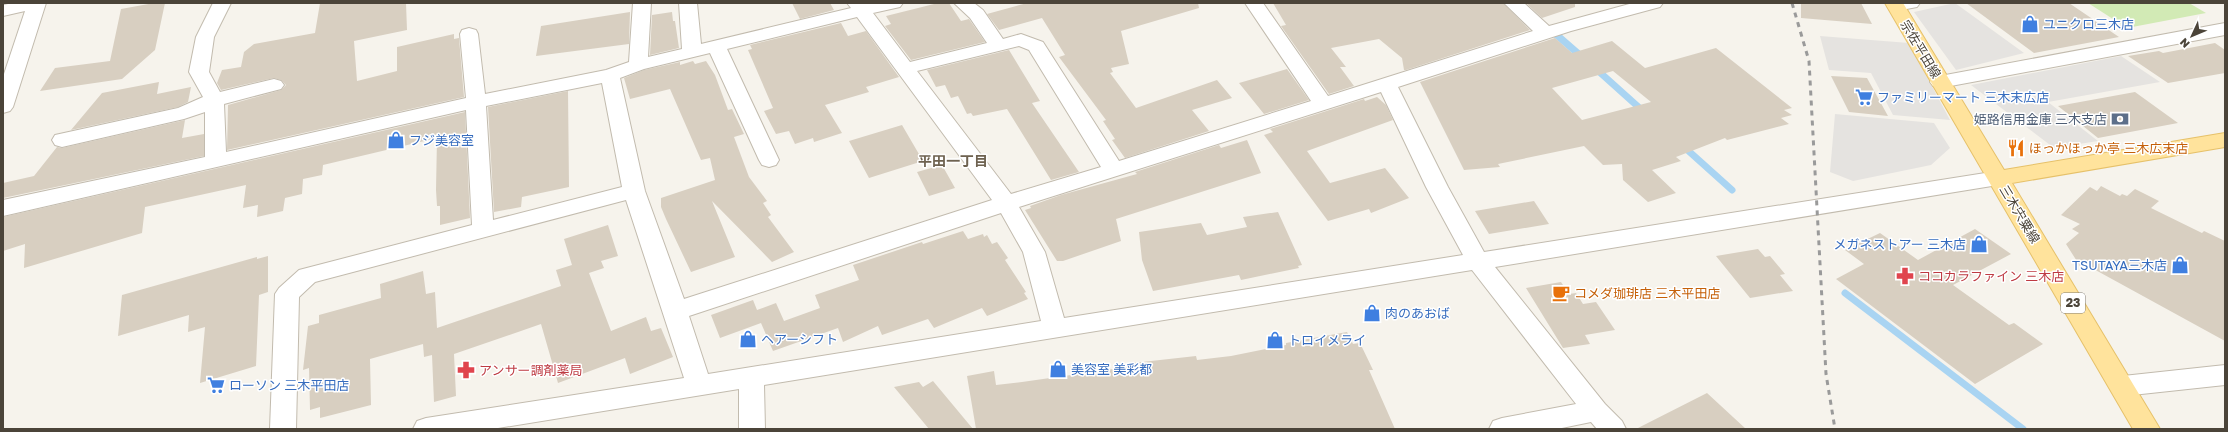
<svg xmlns="http://www.w3.org/2000/svg" width="2228" height="432" viewBox="0 0 2228 432" font-family="'Golos Text','Noto Sans JP',sans-serif">
<style>
.green{fill:#d2eab5}
.parking{fill:#e5e3e0}
.lines{fill:none;stroke-linecap:round;stroke-linejoin:round}
.stream{stroke:#a9d4f2;stroke-width:7}
.building{fill:#d8cfc1;fill-rule:evenodd}
.minor-casing{stroke:#c2bbae;stroke-width:2}
.major-casing{stroke:#e6c16a;stroke-width:2}
.minor{fill:#fff;fill-rule:evenodd}
.major{fill:#ffe39c;fill-rule:evenodd}
.rail{stroke:#9a9a9a;stroke-width:3;stroke-dasharray:5 5;stroke-linecap:butt}
.labels{text-anchor:middle;stroke-width:3;stroke-linejoin:round;paint-order:stroke}
.shield{fill:#fff;stroke:#817c74;stroke-width:1}
.shield-label{font-size:12px;font-weight:bold;fill:#4b4439}
.shop-label{font-size:13px;fill:#366cbe;stroke:#fff;text-anchor:start}
.street-label{font-size:13px;fill:#4b4439;stroke:#fff}
.service-label{font-size:13px;fill:#4e5e75;stroke:#fff;text-anchor:end}
.food-label{font-size:13px;fill:#c56008;stroke:#fff;text-anchor:start}
.health-label{font-size:13px;fill:#be3a42;stroke:#fff;text-anchor:start}
.neighbourhood-label{font-size:14px;font-weight:bold;fill:#6e6250;stroke:#fff}
</style>
<rect width="100%" height="100%" fill="#f6f3ec"/>
<path class="green" d="M2088 3H2189L2206 13 2127 28Z"/>
<path class="parking" d="M1955 3 2024 53 1956 70 1914 12Z
M1820 36 1909 43 1950 120 1893 115 1871 73 1829 70Z
M2121 56 2160 82 2048 102 2098 141 2054 148 1971 85Z
M1835 114 1934 123 1950 148 1931 165 1853 181 1830 172Z"/>
<g class="lines">
<path class="stream" d="M1551 30 1582 57
M1595 68 1644 112
M1683 146 1732 190
M1845 293 2023 429"/>
</g>
<path class="building" d="M154 3H165L155 50 122 79 40 91 55 68 110 61 121 9Z
M320 3H406L407 30 354 41 357 81 397 71V47L454 34V39L459 38 464 97 227 150 228 105 281 90 286 85 281 80 274 78 221 90 217 83 222 70 241 67 244 52 254 44 315 33Z
M792 3H830L834 10 800 19Z
M938 3H949L961 21 969 19 985 42 911 60 885 26 891 24 886 16Z
M1027 3H1198L1199 8 1121 31 1129 64 1111 68 1113 72 1110 73 1136 108 1217 80 1232 98 1192 110 1209 131 1125 158 1112 140 1115 139 1103 121 1106 120 1059 57 1065 55 1042 18 999 30 987 14Z
M1273 3H1503L1530 30 1406 70H1404L1402 58 1379 39 1331 48 1346 67H1340L1354 86 1329 94 1281 26 1286 25Z
M1526 3H1575V7L1542 18Z
M1801 3H1861L1872 24 1801 18Z
M1966 3H2069L2119 37 2034 53Z
M630 12 629 44 536 56 541 26Z
M672 12 673 21H675L679 48 650 55 652 15Z
M841 23 848 36 866 31 899 77 866 87 869 92 825 105 842 133 814 142 813 138 795 144 789 131 776 134 764 111 773 108 748 50 752 49 750 45Z
M1555 38 1572 53 1612 41 1645 68 1716 48 1792 108 1784 110 1792 115 1781 118 1789 124 1727 140 1725 138 1676 157 1681 161 1652 170 1676 193 1648 202 1623 180 1622 164 1603 165 1584 146 1498 164 1500 167 1464 170 1420 82ZM1613 71 1651 102 1582 120 1552 88Z
M2215 43 2225 50V73L2168 83 2128 56 2159 51 2163 53Z
M1009 50 1040 101 1032 103 1079 172 1051 180 1007 109 973 116 971 113 967 114 958 96 951 98 945 85 936 87 927 70Z
M693 61 695 64 706 61 715 75 728 110 732 109 744 134 734 137 749 177 767 201 763 203 771 215 768 217 794 252 772 262 712 201 735 257 691 272 666 219 661 207V198L715 180 710 158 701 160 670 89 630 99 624 78 644 70 680 62V65Z
M1287 69 1309 100 1264 114 1239 83Z
M1831 76 1867 78 1888 116 1849 112Z
M159 82 157 94 191 87 188 102 178 107 71 130 102 93Z
M568 91 569 187 522 197 521 207 494 212 488 107Z
M2135 92 2178 123 2098 138 2058 106Z
M1377 97 1386 105 1393 120 1307 151 1330 183 1385 168 1409 198 1371 213 1369 209 1328 221 1264 135 1273 132 1270 129 1364 99 1365 101Z
M465 112 470 218 440 225V206H437L436 190 437 138 323 165 322 175 303 179 302 194 285 198 283 211 257 217 258 205 243 208 246 185 145 207 142 233 24 268 25 244 3 251V217Z
M185 120 182 138 204 134V156L3 198V183L34 176 57 147 62 148Z
M902 125 923 161 869 178 849 141Z
M1247 140 1261 173 1116 219 1121 241 1063 261H1057L1025 210 1031 208 1030 206 1061 195 1137 174 1135 172 1219 145 1221 148Z
M942 165 955 188 929 196 917 172Z
M2101 186 2120 196 2122 194 2127 196 2135 189 2159 201 2151 208 2202 233 2204 231 2225 241V341L2090 267 2080 266 2066 244 2079 233 2072 229 2080 224 2061 215 2090 187 2097 191Z
M1534 201 1549 224 1489 234 1475 211Z
M1278 212 1302 265 1298 266 1299 268 1241 280 1239 275 1153 291 1142 260 1139 232 1201 223 1207 235 1247 227 1243 217Z
M608 225 618 256 601 261 604 268 589 273 611 331 646 317 651 331 661 328 673 357 630 374 625 358 558 383 541 324 454 354 456 396 434 402 432 355 424 357 423 344 370 359 371 405 320 418V407L310 410 309 368 303 370 308 326 319 323V315L381 298 380 284 423 271 426 294 435 292 437 328 561 286 556 270 572 265 564 239Z
M1975 229 2011 254 1953 285 2009 325 2014 323 2043 344 1975 384 1836 279 1864 264 1845 250 1880 233 1918 260Z
M963 231 968 239 983 234 984 237 987 235 992 244 997 242 1008 258 1005 260 1026 292 1024 293 1028 299 987 316 982 308 934 328 928 319 882 335 878 326 843 342 838 328 773 351 761 323 720 338 711 315 753 300 757 310 776 303 784 321 820 308 815 295 859 280 853 265 922 242 923 244Z
M1758 249 1765 257 1770 256 1785 274 1780 275 1793 291 1750 298 1716 256Z
M268 256V292L259 295 256 366 200 383 205 327 188 332 189 315 118 336 122 295 257 257V259Z
M1561 282 1569 294 1576 293 1583 304 1596 302 1615 330 1585 335 1590 344 1563 348 1526 288Z
M1347 332 1353 344 1360 343 1373 370H1369L1395 429H976L967 376 994 371 996 385 1022 382 1134 366 1133 363 1196 356 1197 360 1231 356 1286 345V343Z
M933 381 973 429H929L894 387 919 382 923 387Z
M1707 393 1746 429H1636Z"/>
<g class="lines">
<g class="minor-casing">
<path id="minor" d="M13 3H46L13 107 10 111 3 113V77L25 11 3 16V5Z
M213 3H231L214 37 209 72 220 92 274 79 281 81 284 85 281 89 224 104 226 152 466 98 460 34 462 30 469 28 476 30 478 34 485 94 606 70 629 62 633 3H651L648 57 682 49 679 3H697L701 44 851 8 847 3H903L900 7 873 13 910 62 987 43 970 18 954 3H974L983 10 1003 39 1021 34 1043 42 1119 161 1311 101 1245 3H1263L1328 96 1533 31 1504 3H1524L1549 26 1633 3H1663L1660 7 1571 31 1398 87 1448 187 1484 252 1998 171 2006 173 2009 178 2006 183 1998 185 1495 267 1605 404 1622 421 1626 429H1597L1591 422 1557 429H1489L1493 421 1502 418 1576 404 1472 270 764 385 765 429H739V389L492 429H413L417 421 426 418 684 378 626 200 315 282 299 297 296 429H270L275 294 279 288 299 270 472 225 466 110 3 216V200L205 157V112L184 119 62 147 55 145 52 140 55 135 178 108 203 97 189 72 196 37ZM857 17 992 200 684 299 645 191 620 78 644 69 710 53 759 160 762 165 769 167 776 165 779 160 727 49ZM1019 46 1029 50 1101 167 1011 194 917 71ZM602 83 622 187 493 220 486 106ZM1381 92 1426 187 1463 255 1064 318 1045 252 1019 207ZM1001 213 1023 252 1041 321 708 374 689 316Z
M1889 3H1920L1917 7 1896 11 1890 10 1887 6Z
M2225 23V35L1940 88 1933 86 1930 82 1933 78 1940 76Z
M2225 365V385L2123 396 2114 393 2110 386 2114 379 2123 376Z"/>
</g>
<g class="major-casing">
<path id="major" d="M1885 3H1903L2004 170 2225 133V147L2012 183 2160 429H2133Z"/>
</g>
<use href="#minor" class="minor"/>
<use href="#major" class="major"/>
<path class="rail" d="M1792 3 1809 61 1826 374 1835 429"/>
</g>
<defs>
<g id="shop-bare" transform="scale(1.38)"><path d="M-5-2.5h2.3a2.7 3.5 0 0 1 5.4 0H5L5.5 6h-11ZM-1.5-2.5h3a1.5 2.3 0 0 0-3 0Z" fill="#3f7fe0" stroke="#fff" stroke-width="2.5" paint-order="stroke"/></g>
<g id="supermarket-bare" transform="scale(1.38)"><path d="M-6-5.5h2.5l.6 2H6L4.5 2H-2.5L-4.4-4H-6ZM-1.5 3.2a1.3 1.3 0 1 0 .1 0ZM3 3.2a1.3 1.3 0 1 0 .1 0Z" fill="#3f7fe0" stroke="#fff" stroke-width="2.5" paint-order="stroke"/></g>
<g id="bank-bare" transform="scale(1.38)"><path d="M-6-4H6V4H-6ZM0-2.3a2.3 2.3 0 1 0 0 4.6a2.3 2.3 0 1 0 0-4.6Z" fill="#5c6f8a" stroke="#fff" stroke-width="2.5" paint-order="stroke"/></g>
<g id="restaurant-bare" transform="scale(1.38)"><path d="M-5-6h1v4h1v-4h1v4h1v-4h1v5L-1.5 .5V6h-2V.5L-5-1ZM5-6V6H3V1.5H1.5Q1.5-4 5-6Z" fill="#e8710a" stroke="#fff" stroke-width="2.5" paint-order="stroke"/></g>
<g id="pharmacy-bare" transform="scale(1.38)"><path d="M-2-6h4v4h4v4h-4v4h-4v-4h-4v-4h4Z" fill="#e0444e" stroke="#fff" stroke-width="2.5" paint-order="stroke"/></g>
<g id="cafe-bare" transform="scale(1.38)"><path d="M-5.5-4.5H6V0H3Q3 3.5 0 3.5H-2.5Q-5.5 3.5-5.5 0ZM3-3.2v2h1.7v-2ZM-6 4.5H4V6H-6Z" fill="#e8710a" stroke="#fff" stroke-width="2.5" paint-order="stroke"/></g>
</defs>
<g fill-rule="evenodd">
<use href="#shop-bare" x="2030" y="24"/>
<use href="#supermarket-bare" x="1864" y="97"/>
<use href="#bank-bare" x="2120" y="119"/>
<use href="#shop-bare" x="396" y="140"/>
<use href="#restaurant-bare" x="2016" y="148"/>
<use href="#shop-bare" x="1979" y="244"/>
<use href="#shop-bare" x="2180" y="265"/>
<use href="#pharmacy-bare" x="1905" y="276"/>
<use href="#cafe-bare" x="1561" y="293"/>
<use href="#shop-bare" x="1372" y="313"/>
<use href="#shop-bare" x="748" y="339"/>
<use href="#shop-bare" x="1275" y="340"/>
<use href="#shop-bare" x="1058" y="369"/>
<use href="#pharmacy-bare" x="466" y="370"/>
<use href="#supermarket-bare" x="216" y="385"/>
</g>
<g class="labels">
<rect class="shield" x="2061" y="293" width="24" height="20" rx="3"/>
<g class="shield-label">
<text x="2073" y="307">23</text>
</g>
<g class="shop-label">
<text x="2043" y="29">ユニクロ三木店</text>
<text x="1877" y="102">ファミリーマート 三木末広店</text>
<text x="409" y="145">フジ美容室</text>
<text x="1966" y="249" text-anchor="end">メガネストアー 三木店</text>
<text x="2167" y="270" text-anchor="end">TSUTAYA三木店</text>
<text x="1385" y="318">肉のあおば</text>
<text x="761" y="344">ヘアーシフト</text>
<text x="1288" y="345">トロイメライ</text>
<text x="1071" y="374">美容室 美彩都</text>
<text x="229" y="390">ローソン 三木平田店</text>
</g>
<g class="street-label">
<text transform="translate(1921 49) rotate(59)" y="5">宗佐平田線</text>
<text transform="translate(2020 214) rotate(59)" y="5">三木宍粟線</text>
</g>
<g class="service-label">
<text x="2107" y="124">姫路信用金庫 三木支店</text>
</g>
<g class="food-label">
<text x="2029" y="153">ほっかほっか亭 三木広末店</text>
<text x="1574" y="298">コメダ珈琲店 三木平田店</text>
</g>
<g class="health-label">
<text x="1918" y="281">ココカラファイン 三木店</text>
<text x="479" y="375">アンサー調剤薬局</text>
</g>
<g class="neighbourhood-label">
<text x="953" y="166">平田一丁目</text>
</g>
</g>
<rect width="2228" height="432" fill="none" stroke="#4b4439" stroke-width="8"/>
<g transform="translate(2192 36) rotate(226)" stroke="#ffffff" stroke-width="3" paint-order="stroke">
<path d="M0-3L7 15L0 10L-7 15Z" fill="#4b4439"/>
<text y="-6" font-size="11" font-weight="bold" text-anchor="middle" fill="#4b4439">N</text>
</g>
</svg>
